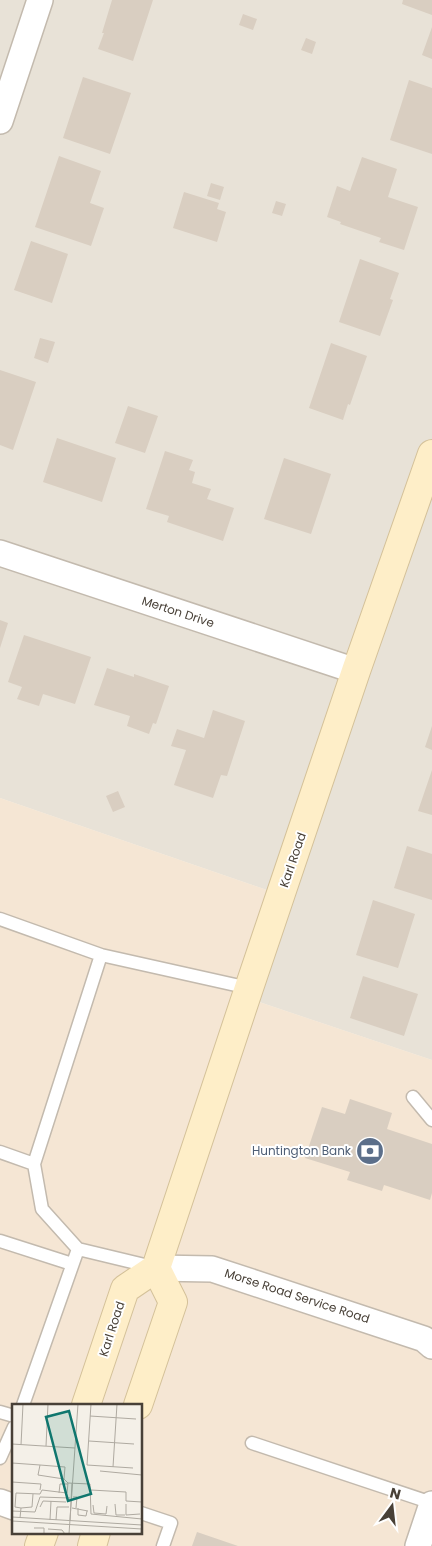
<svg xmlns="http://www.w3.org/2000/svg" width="432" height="1546" viewBox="0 0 432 1546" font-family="Poppins,sans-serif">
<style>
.residential{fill:#e8e2d7}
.commercial{fill:#f5e6d4;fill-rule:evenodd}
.building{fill:#d9cec1}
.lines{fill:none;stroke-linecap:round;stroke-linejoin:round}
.lane-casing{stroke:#c3baae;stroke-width:15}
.street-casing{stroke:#c3baae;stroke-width:28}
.secondary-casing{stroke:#d4c199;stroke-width:30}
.lane{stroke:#fff;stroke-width:12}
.street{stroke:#fff;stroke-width:25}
.secondary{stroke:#feeec8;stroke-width:28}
.labels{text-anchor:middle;stroke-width:4;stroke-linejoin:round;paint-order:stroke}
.street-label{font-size:12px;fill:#484037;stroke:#fff}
.service-label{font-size:12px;fill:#4e5e75;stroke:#fff;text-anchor:end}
.inset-road{fill:none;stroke:#afaaa1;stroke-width:1}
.view{fill:#0f766e;fill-opacity:0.15;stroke:#0f766e;stroke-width:2.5}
.inset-edge{fill:none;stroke:#484037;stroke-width:2.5}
</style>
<rect width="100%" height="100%" fill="#f4f0e8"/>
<path class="residential" d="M0 0H432V1060L253 1000 287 897 0 798Z"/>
<path class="commercial" d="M0 798 287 897 253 1000 432 1060V1546H0ZM14 1405H141V1532H14Z"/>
<path class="building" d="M112 0H153L133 61 98 49 104 33H102Z
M403 0H432V15L402 4Z
M243 14 257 19 253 30 239 25Z
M432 27V59L422 55Z
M306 38 316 42 312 54 301 50Z
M83 77 131 93 110 154 63 138Z
M409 80 432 88V154L390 140Z
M59 156 101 171 90 203 104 208 91 246 35 227Z
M362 157 397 169 388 197 418 207 404 250 379 242 381 238 340 224 341 222 327 217 337 186 350 191Z
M211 183 224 187 220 200 207 196Z
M184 192 219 203 217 209 226 212 217 242 173 228Z
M276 201 286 204 282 216 272 213Z
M31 241 68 254 52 303 14 290Z
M360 259 399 273 390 299 393 300 380 336 339 322Z
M40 338 55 342 48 363 34 358Z
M331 343 367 356 350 405 348 404 343 420 309 408Z
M0 370 36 382 13 450 0 445Z
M128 406 158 416 145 453 115 443Z
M57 438 116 458 102 502 43 482Z
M165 451 193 460 189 470 195 472 192 483 211 489 207 499 234 508 223 541 167 522 169 516 146 509Z
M284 458 331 474 311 534 264 519Z
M0 620 8 623 0 648Z
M24 635 91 657 75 704 43 694 39 706 17 699 22 687 8 682Z
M107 668 134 677V674L169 686 156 724 153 723 149 734 127 726 130 716 94 705Z
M213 710 245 721 227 776 221 775 213 798 174 785 186 750 171 746 177 729 204 738Z
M432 726V750L425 747Z
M432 770V815L418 811Z
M118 791 125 807 113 812 106 796Z
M407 846 432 854V900L394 888Z
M373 900 415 914 398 968 356 955Z
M363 976 418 994 404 1036 350 1018Z
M350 1099 392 1113 387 1129 432 1144V1193L430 1200 384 1185 382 1191 347 1180 350 1172 305 1158 322 1107 345 1114Z
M197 1532 238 1546H192Z"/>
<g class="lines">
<g class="lane-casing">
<path id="lane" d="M0 919 101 955 34 1164
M101 955 249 988
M413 1097 432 1120
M0 1152 34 1164 42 1209 78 1249 23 1405
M0 1241 72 1264
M78 1249 153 1267
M0 1412 14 1416
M252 1443 432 1503
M0 1458 14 1427
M141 1513 171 1523 163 1546"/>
</g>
<g class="street-casing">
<path id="street" d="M0 121 40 0
M0 553 356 671
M156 1268 212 1269 424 1339 432 1346
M0 1502 14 1507
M418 1546 432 1504"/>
</g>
<g class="secondary-casing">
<path id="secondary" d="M86 1405 125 1289 156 1268 249 988 356 671 432 454
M138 1405 173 1302 156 1268
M39 1546 44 1532
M92 1546 96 1532"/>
</g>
<use href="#lane" class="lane"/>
<use href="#street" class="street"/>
<use href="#secondary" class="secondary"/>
</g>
<defs>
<g id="bank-disc" transform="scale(1.4375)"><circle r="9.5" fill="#5c6f8a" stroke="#fff"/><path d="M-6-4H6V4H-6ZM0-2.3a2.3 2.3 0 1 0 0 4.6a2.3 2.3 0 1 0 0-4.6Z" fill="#fff"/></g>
</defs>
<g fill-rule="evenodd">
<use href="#bank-disc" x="370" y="1151"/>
</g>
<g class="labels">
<g class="street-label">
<text transform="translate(178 612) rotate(18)" y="4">Merton Drive</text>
<text transform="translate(293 860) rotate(-71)" y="4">Karl Road</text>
<text transform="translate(297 1296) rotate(18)" y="4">Morse Road Service Road</text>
<text transform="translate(112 1329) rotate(-72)" y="4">Karl Road</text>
</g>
<g class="service-label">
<text x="351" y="1155">Huntington Bank</text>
</g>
</g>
<g transform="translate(12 1404)">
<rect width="130" height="130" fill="#f4f0e8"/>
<path class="inset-road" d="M79 0 75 61 121 64M78 12 124 15M77 37 122 40M0 40 63 44M9 41 11 0M34 42 36 0M0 59 28 61 26 71 52 75 56 79 55 89 30 86 28 90 4 89 3 103 9 104 8 114M28 61 53 63 52 75M101 63 105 0M88 67 130 71M0 78 29 80 28 86M56 79 78 80 79 110 130 115M79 86 114 88V97L130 98M47 89 48 80H56M61 93H65L64 104M103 100 104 111H113M114 100V111L128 110M81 101 82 109 94 110 95 102M28 103 31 97 54 98M9 104 20 103 21 90M60 104 76 107M66 104V111L74 112 75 107M0 107 23 108 28 93 58 94M0 113 130 121M38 116 39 97M44 116 45 103H57M0 117 130 125M58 117 60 79M22 124H32V130M36 125 50 126 53 130M57 130 66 0M129 130 130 114"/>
<path class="view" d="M57 7 79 90 56 97 34 13Z"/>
<rect width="130" height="130" class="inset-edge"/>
</g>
<g transform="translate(392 1506) rotate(15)" stroke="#ffffff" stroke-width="4" paint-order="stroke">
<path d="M0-4L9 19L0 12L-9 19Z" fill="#484037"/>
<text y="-8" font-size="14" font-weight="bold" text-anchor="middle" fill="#484037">N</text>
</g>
</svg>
